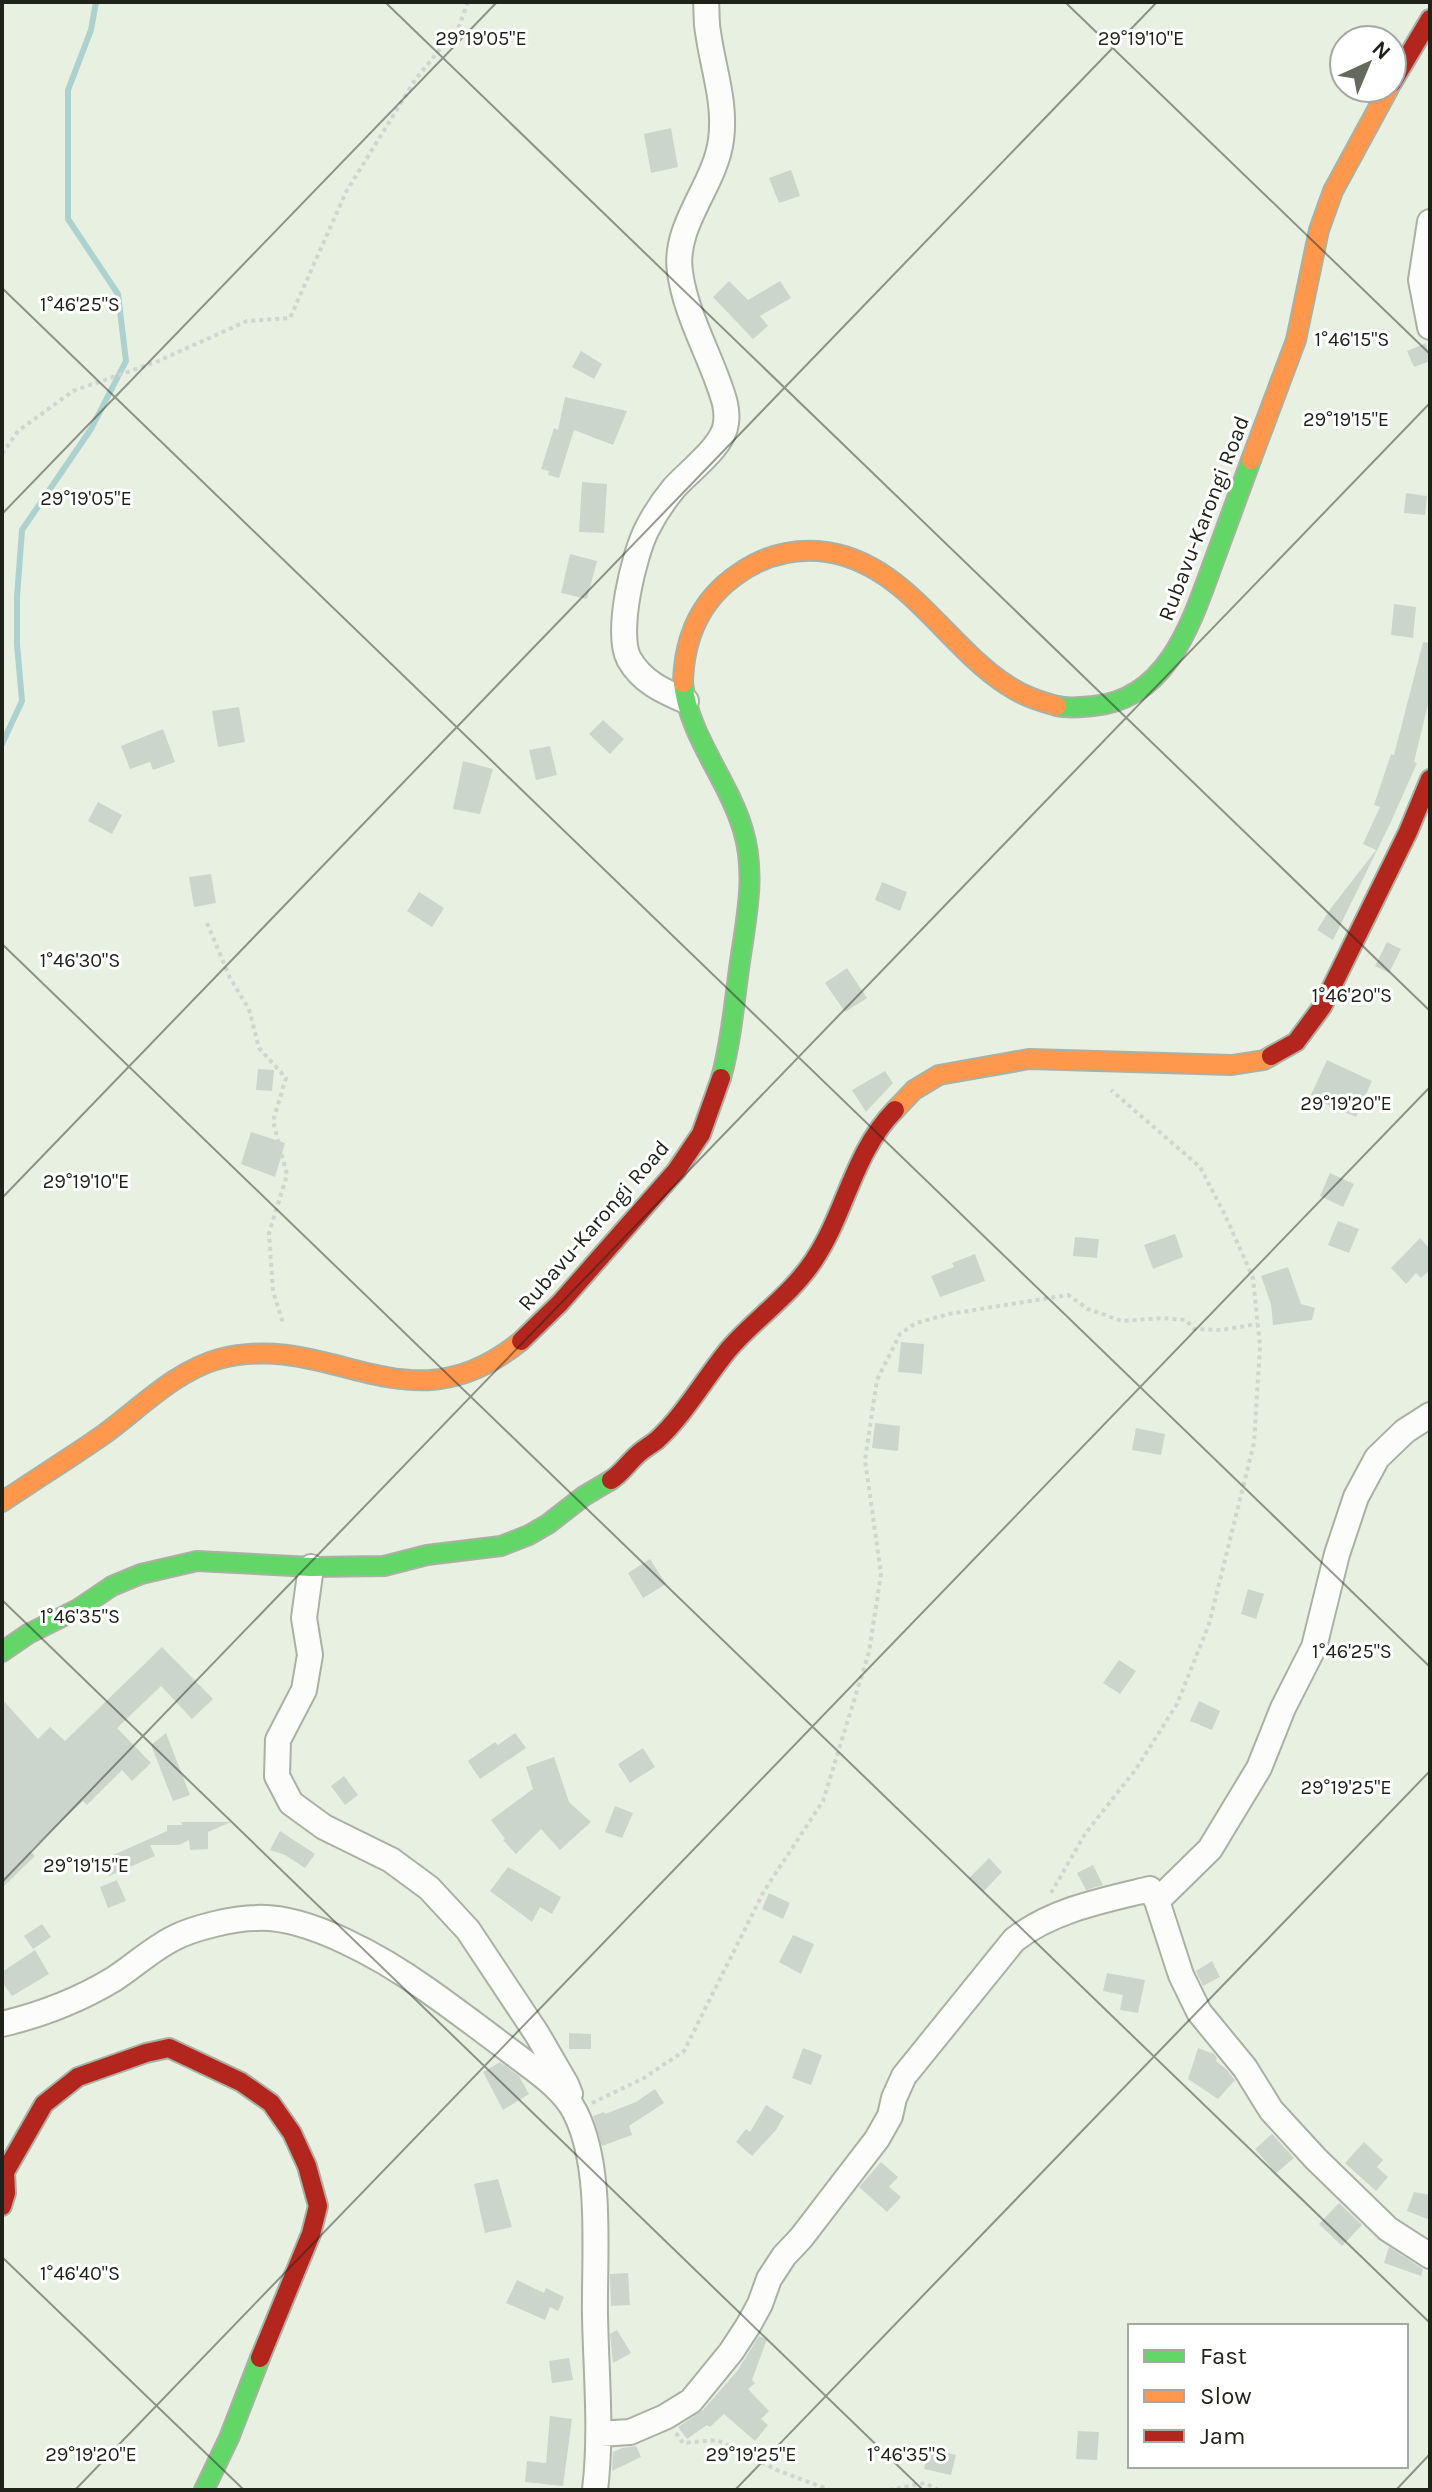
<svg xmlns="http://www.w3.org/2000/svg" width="1432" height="2492" viewBox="0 0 1432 2492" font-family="Karla,sans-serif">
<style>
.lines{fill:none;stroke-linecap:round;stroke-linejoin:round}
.stream{stroke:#add1ce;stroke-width:6}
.building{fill:#ccd5cc}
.street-casing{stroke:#aab0a4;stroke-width:28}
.fast-casing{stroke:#aab0a4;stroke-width:22}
.slow-casing{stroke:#aab0a4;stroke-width:22}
.jam-casing{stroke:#aab0a4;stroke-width:22}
.path{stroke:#d1d4cf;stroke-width:4;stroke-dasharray:4 4;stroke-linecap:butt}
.street{stroke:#fcfdfa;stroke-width:24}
.fast{stroke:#63d668;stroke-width:18}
.slow{stroke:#ff974d;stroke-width:18}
.jam{stroke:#b3261e;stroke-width:18}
.ticks{fill:none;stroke:#1e2219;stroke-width:2;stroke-opacity:0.45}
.labels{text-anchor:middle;stroke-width:6;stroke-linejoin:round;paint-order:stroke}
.street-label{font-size:22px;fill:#1e2219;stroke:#fff}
.ticks-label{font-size:20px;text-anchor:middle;fill:#1e2219;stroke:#fff;stroke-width:6;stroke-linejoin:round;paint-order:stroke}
</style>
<rect width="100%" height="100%" fill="#e8f0e1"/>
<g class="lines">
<path class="stream" d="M2 744 22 701 17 644V597L22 530 91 429 126 361 118 294 68 219V90L91 30 96 2"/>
</g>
<path class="building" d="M671 128 678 167 651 173 644 134Z
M791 170 800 196 779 203 769 178Z
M729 281 748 300 780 281 791 298 760 316 768 326 753 339 713 297Z
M1426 343 1430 361 1414 367 1407 351Z
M581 351 602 364 594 379 572 367Z
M565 397 627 411 613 445 574 430 559 478 548 475 549 471 541 469 554 428 558 430Z
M582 482 607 484 604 533 579 532Z
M1406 493 1427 496 1425 515 1404 513Z
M570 554 597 561 587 599 561 593Z
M1394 604 1416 607 1413 638 1391 635Z
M1423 642 1430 643V696L1414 762 1417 763 1390 824 1333 940 1317 930 1331 908 1376 850 1363 844 1380 807 1374 805 1391 754 1394 755Z
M239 707 245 742 218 747 212 711Z
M603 720 624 739 610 754 589 734Z
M163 729 175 762 153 770 150 762 130 769 121 746Z
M550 746 557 775 536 780 529 750Z
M463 761 493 769 480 814 453 809Z
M98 802 122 815 112 834 88 821Z
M211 874 216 903 194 907 189 877Z
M882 882 907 892 900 911 875 900Z
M419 892 444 908 432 927 407 911Z
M1387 942 1401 949 1389 973 1375 966Z
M847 968 867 998 845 1012 825 983Z
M1327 1060 1372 1081 1356 1117 1310 1097Z
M258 1069 274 1070 272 1091 256 1090Z
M885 1071 893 1083 866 1112 852 1090Z
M251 1132 285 1143 275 1177 241 1164Z
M1330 1173 1354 1184 1343 1207 1320 1196Z
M1338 1221 1359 1229 1349 1253 1328 1245Z
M1175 1234 1183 1257 1153 1269 1144 1245Z
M1075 1237 1099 1239 1097 1258 1073 1256Z
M1420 1238 1430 1249V1270L1421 1278 1416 1273 1406 1284 1391 1268Z
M975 1254 985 1281 940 1297 931 1276 954 1267 952 1263Z
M1288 1267 1301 1304 1315 1308 1312 1320 1273 1325 1271 1304 1261 1276Z
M901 1342 924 1344 922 1374 898 1372Z
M875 1423 900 1426 898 1451 872 1448Z
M1136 1428 1165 1434 1161 1455 1132 1450Z
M650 1559 666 1584 643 1598 628 1573Z
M1248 1589 1264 1594 1256 1619 1241 1614Z
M162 1647 213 1699 192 1719 161 1686 117 1728 151 1763 132 1781 122 1770 87 1805 83 1801 30 1851 35 1856 2 1888V1699L38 1739 50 1727 65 1741Z
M1119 1660 1136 1671 1120 1694 1103 1683Z
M1199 1701 1220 1711 1212 1730 1190 1721Z
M166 1733 190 1795 173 1801 151 1745Z
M515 1733 526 1748 480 1779 468 1761 495 1742 498 1745Z
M643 1748 655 1767 630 1783 618 1764Z
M554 1757 569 1802 591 1822 560 1850 541 1829 516 1854 503 1840 505 1839 491 1820 533 1789 526 1767Z
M344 1776 358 1795 345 1805 331 1786Z
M615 1806 633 1813 622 1838 605 1832Z
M181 1822H231L208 1832V1849L190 1850 189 1840 179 1845H150L155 1856 109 1876 102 1860 167 1831V1825H183Z
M280 1831 315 1854 305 1868 285 1855 270 1850Z
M989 1858 1002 1872 983 1892 969 1878Z
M1093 1865 1103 1885 1086 1890 1077 1873Z
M508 1867 561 1897 552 1914 540 1907 532 1922 490 1891Z
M117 1880 126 1901 108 1908 100 1887Z
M769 1893 790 1903 783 1919 762 1909Z
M42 1924 51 1937 33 1949 24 1936Z
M793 1935 814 1944 801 1974 779 1962Z
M35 1950 49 1974 12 1996 2 1982V1972Z
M1212 1961 1220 1977 1203 1986 1196 1971Z
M1107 1973 1145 1980 1138 2013 1120 2010 1123 1995 1103 1991Z
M569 2033 591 2034V2049H569Z
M803 2048 822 2055 811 2085 792 2078Z
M1198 2048 1214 2054 1217 2058 1216 2061 1226 2069 1235 2080 1218 2099 1188 2079Z
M500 2062 519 2076 529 2094 503 2110 483 2072Z
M655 2089 664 2103 629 2126 632 2135 602 2146 593 2116 604 2112 605 2114 636 2102Z
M766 2105 784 2116 776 2130 752 2156 736 2142 746 2129 750 2132Z
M1272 2134 1294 2158 1276 2173 1255 2149Z
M1364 2142 1383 2160 1377 2167 1388 2177 1376 2191 1345 2163Z
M881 2162 898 2177 889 2187 901 2197 887 2212 859 2187Z
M498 2179 512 2227 485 2233 474 2184Z
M1414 2192 1430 2195V2220L1407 2211Z
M1339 2203 1362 2225 1342 2246 1319 2224Z
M1389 2247 1423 2269 1421 2276 1384 2263Z
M628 2273 630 2305 611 2306 610 2274Z
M517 2280 544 2293 546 2288 564 2297 558 2311 550 2307 545 2320 506 2303Z
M617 2330 631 2353 613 2363 610 2334Z
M759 2336 767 2339 752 2380 755 2383 748 2389 769 2411 761 2419 768 2425 755 2441 724 2414 710 2427 707 2425 687 2439 678 2427 703 2410 738 2370Z
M569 2358 573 2380 552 2383 549 2361Z
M550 2416 572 2419 563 2486 525 2482 527 2461 546 2463Z
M1078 2431 1099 2432 1097 2460 1076 2459Z
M636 2446 641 2457 612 2471 613 2452 622 2448Z
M928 2448 956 2455 951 2475 924 2469Z"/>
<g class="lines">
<g class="street-casing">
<path id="street" d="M1430 222 1421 280 1430 327
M686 701C663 691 642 682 629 659 615 633 634 554 647 529 654 515 664 500 674 488 689 471 724 446 726 423 728 408 723 396 718 382 705 346 685 310 680 272 673 225 715 186 721 140 726 102 713 69 708 32 706 23 707 12 706 2
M311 1567 304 1618 310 1655 304 1690 278 1740 277 1776 291 1803 324 1827 391 1860 429 1888 468 1930 537 2034 566 2084 570 2094
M1157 1901 1210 1849 1259 1768 1283 1708 1314 1647 1337 1554 1356 1497 1377 1458 1405 1431 1430 1415
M2 2024C40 2015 81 1999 114 1979 134 1966 152 1949 174 1938 193 1928 234 1918 256 1918 308 1915 384 1959 426 1989 456 2010 485 2032 514 2054 535 2070 563 2088 575 2112 603 2167 594 2255 595 2315 596 2373 602 2432 595 2490
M599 2434 630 2432 665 2417 691 2401 731 2352 748 2326 760 2304 769 2279 784 2256 801 2238 877 2139 890 2116 894 2098 904 2076 1014 1940C1052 1910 1104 1900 1150 1889L1157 1901 1181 1975 1199 2012 1245 2068 1271 2110 1316 2159 1388 2229 1430 2256"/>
</g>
<g class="fast-casing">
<path id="fast" d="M683 683C689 737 728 779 743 830 757 876 745 923 739 969 734 1005 731 1042 721 1078
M1057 706C1070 709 1082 707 1094 706 1170 699 1193 617 1215 558 1227 525 1239 492 1251 460
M2 1652 28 1634 78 1609 112 1586 141 1574 197 1561 311 1567 384 1566 427 1555 501 1546 529 1535 548 1524 584 1496 611 1480
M204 2490 229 2438 260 2358"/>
</g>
<g class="slow-casing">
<path id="slow" d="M1251 460 1296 340 1319 230 1333 191 1389 88
M683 683C684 638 700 600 738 574 762 557 789 549 818 551 903 558 942 643 1007 685 1023 696 1039 701 1057 706
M895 1110 914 1090 939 1075 1029 1059 1232 1065 1264 1060 1271 1056
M2 1502C36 1479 70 1458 103 1435 139 1409 175 1371 219 1359 333 1329 407 1434 521 1341"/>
</g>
<g class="jam-casing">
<path id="jam" d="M1392 83 1430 19
M1271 1056 1296 1042 1322 1007 1408 832 1430 779
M521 1341 560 1303 676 1171 701 1134 721 1078
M611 1480C621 1474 628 1463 637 1455 643 1449 651 1445 657 1440 685 1414 705 1378 729 1349 756 1318 791 1295 814 1260 846 1212 853 1153 895 1110
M2 2206 6 2193 5 2172 44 2104 78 2077 146 2053 169 2048 241 2082 271 2103 292 2133 307 2166 318 2206 311 2234 260 2358"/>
</g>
<path class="path" d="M2 454 18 431 73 391 156 362 247 321 290 318 346 192 415 80 459 26 468 2
M207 923 230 978 249 1009 259 1048 286 1078 273 1121 287 1175 269 1233 273 1291 283 1323
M1051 1893 1085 1834 1136 1769 1177 1704 1209 1624 1254 1443 1260 1346 1253 1278 1225 1215 1200 1167 1111 1090
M592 2103 644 2078 684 2051 764 1891 823 1801 869 1652 881 1574 865 1460 877 1380 900 1334 916 1323 949 1314 1068 1295 1088 1309 1122 1321 1163 1318 1186 1320 1194 1329 1221 1330 1257 1324
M676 2433 683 2443 717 2440 779 2471 830 2490
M889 2490 925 2483 938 2490"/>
<use href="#street" class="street"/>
<use href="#fast" class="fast"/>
<use href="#slow" class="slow"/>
<use href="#jam" class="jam"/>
</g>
<path class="ticks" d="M385 2 1430 1011M1065 2 1430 354M2 288 1430 1667M2 514 497 2M2 944 1430 2323M2 1198 1157 2M2 1600 923 2490M2 1882 1430 403M2 2257 244 2490M75 2490 1430 1087M735 2490 1430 1771M1396 2490 1430 2454"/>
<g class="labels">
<g class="street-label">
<text transform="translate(1203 518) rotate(-69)" y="8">Rubavu-Karongi Road</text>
<text transform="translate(593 1225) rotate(-49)" y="8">Rubavu-Karongi Road</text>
</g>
</g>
<g class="ticks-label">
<text x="481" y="45">29°19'05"E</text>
<text x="1141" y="45">29°19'10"E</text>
<text x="80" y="311">1°46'25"S</text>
<text x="1352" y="346">1°46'15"S</text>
<text x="1346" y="426">29°19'15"E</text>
<text x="86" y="505">29°19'05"E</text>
<text x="80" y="967">1°46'30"S</text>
<text x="1352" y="1002">1°46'20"S</text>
<text x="1346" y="1110">29°19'20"E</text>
<text x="86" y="1188">29°19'10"E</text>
<text x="80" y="1623">1°46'35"S</text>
<text x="1352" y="1658">1°46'25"S</text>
<text x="1346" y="1794">29°19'25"E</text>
<text x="86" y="1872">29°19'15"E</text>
<text x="80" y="2280">1°46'40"S</text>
<text x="91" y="2461">29°19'20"E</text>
<text x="751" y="2461">29°19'25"E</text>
<text x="907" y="2461">1°46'35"S</text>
</g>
<rect width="1432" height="2492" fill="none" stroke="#1e2219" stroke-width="8"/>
<rect x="1128" y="2324" width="280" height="144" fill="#ffffff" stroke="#a5a7a3" stroke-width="2"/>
<rect x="1144" y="2350" width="40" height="12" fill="#63d668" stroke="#a5a7a3" stroke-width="2"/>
<text x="1200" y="2364" font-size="24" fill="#1e2219">Fast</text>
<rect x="1144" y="2390" width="40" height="12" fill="#ff974d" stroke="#a5a7a3" stroke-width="2"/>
<text x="1200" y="2404" font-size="24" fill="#1e2219">Slow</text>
<rect x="1144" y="2430" width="40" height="12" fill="#b3261e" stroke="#a5a7a3" stroke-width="2"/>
<text x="1200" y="2444" font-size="24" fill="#1e2219">Jam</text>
<g transform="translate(1368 64) rotate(44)"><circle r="38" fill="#ffffff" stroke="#a5a7a3" stroke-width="2"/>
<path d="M0-6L14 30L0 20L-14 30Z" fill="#656a5f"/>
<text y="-12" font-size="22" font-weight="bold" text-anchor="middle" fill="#1e2219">N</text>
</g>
</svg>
